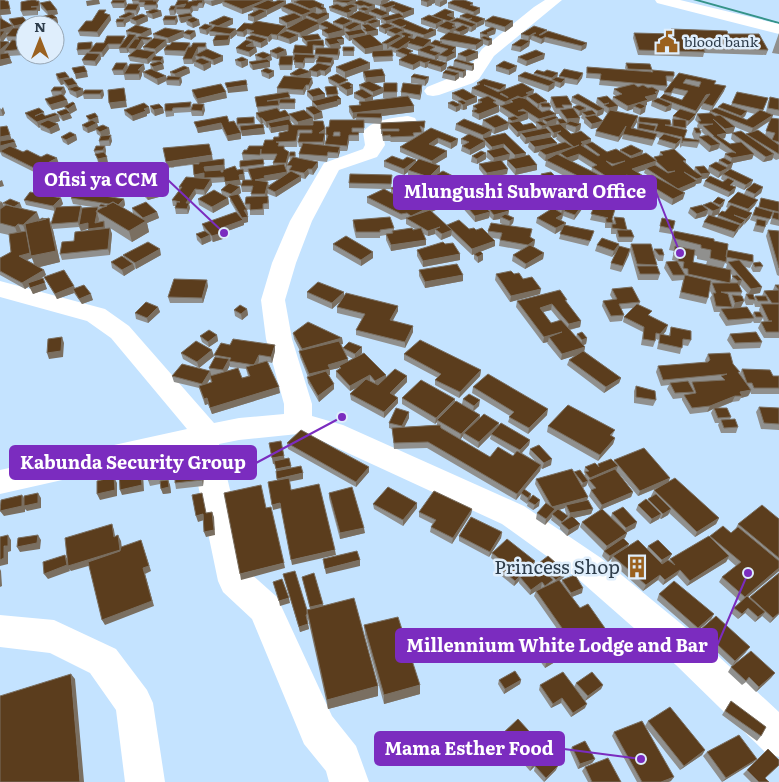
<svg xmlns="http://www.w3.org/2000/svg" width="779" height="782" viewBox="0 0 779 782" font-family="Literata,serif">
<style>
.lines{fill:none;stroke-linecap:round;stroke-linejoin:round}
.stream{fill:#359389;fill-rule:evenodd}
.minor{fill:#fff;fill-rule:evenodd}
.wall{fill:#90908e;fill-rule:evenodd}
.shaded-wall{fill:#7a6f61}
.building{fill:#5b3d1d;stroke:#7a6f61;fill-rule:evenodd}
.labels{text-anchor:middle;stroke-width:5;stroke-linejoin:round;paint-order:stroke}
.far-poi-label{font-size:14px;fill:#2e3d4b;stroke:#dfeefc;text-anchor:start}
.near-poi-label{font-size:19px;fill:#2e3d4b;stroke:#dfeefc;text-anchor:end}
.leader{fill:none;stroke:#7b2cbf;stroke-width:2}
.callout-dot{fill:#7b2cbf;stroke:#dfeefc;stroke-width:2}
.callout{fill:#7b2cbf;stroke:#7b2cbf;stroke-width:2}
.callout-label{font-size:18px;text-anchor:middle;font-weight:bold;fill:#fff}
</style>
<rect width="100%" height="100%" fill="#c4e3ff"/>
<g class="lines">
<path class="stream" d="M693 0H700L779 22V24Z"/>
<path class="minor" d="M545 0H562L494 56 479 79 473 83 439 95 433 96 427 95 424 91 427 87 467 71 482 49 534 7Z
M655 0H680L779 24V34L657 3Z
M408 116 415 118 417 122 415 126 391 130 383 134 385 145 377 157 339 170 312 221 296 263 285 300 292 339 312 404V416L343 425 524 506 601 558 702 641 779 712V757L765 752 676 665 577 578 502 524 324 442 298 434 239 440 219 444 250 573 277 597 332 716 356 746 369 782H329L326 771 304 744 252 619 223 592 218 581 191 451 0 494V470L187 429 111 338 87 321 0 297V281L105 309 129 326 214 423 239 418 284 414V404L266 339 261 300 272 263 290 221 324 163 363 149 365 145 363 132C373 119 393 118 408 116Z
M0 615 54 620 116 649 147 690 153 703 165 782H125L116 710 90 673 50 653 0 647Z"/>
</g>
<path class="wall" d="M0 0 5 1H8L11 14 1 15 3 20 11 25 9 19 25 25V40L24 41H25V55L9 56 12 63 0 66ZM6 37 8 41H11L9 44V42L3 41Z
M113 0 127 4 125 8H113L111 3Z
M132 0H159L157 3 158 6 157 9 161 11 162 16 153 19 148 17V21L138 25 152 34 146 37 152 38V40L154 38 153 34 184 31V32L195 31 196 36 191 40 184 38V37L169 43H166L167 45 190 43 191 47 206 43 207 49 223 56V61L214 65 211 64V67L204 71 194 66V63L193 64H184L183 59 184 56 165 55 164 50 166 46 156 54H155L156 56 164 62 163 64 164 69 156 71 166 76 167 79 171 76 170 72 189 68 190 73 181 77 182 82 180 86 167 85 166 81 158 85 144 77 143 72 151 69 150 64H152L151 61 148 64 130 61 128 56 131 54 129 53V51L128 53H120L119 49H109L103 57H101V59L96 66 84 65 82 60 86 55H78L77 50 92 42 93 46 104 43 126 39 128 36H127L126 31 136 25 131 23 130 21 126 23 125 27H117L116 22 120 19 119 17 125 14 124 10 133 4ZM139 5 140 7H144L145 10H152L146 12 147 16H135V15H137L140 9ZM144 44 146 45 143 47 144 50H140Z
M192 0 273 1 286 4H294L291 2V0H313L324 7 327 13 329 14V18L320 24H333V22L348 19V18L330 11 329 7 333 5V1L356 2 361 1V0H390L386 3 414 14 404 18V20L428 30H436V35L428 39 431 40V43L440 42V39L446 34 437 31 438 28 436 29 421 24V19L432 17V16L454 12V17H453L455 19H459L460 16 465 14 448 8V3H473V6L480 8V13L475 16 485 19 484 24 476 27V29L471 32 468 31V32L463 35 481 40 480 38V33L491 28 485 26V21H513V26L505 32 496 29 495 34 489 36V38L492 39V44L488 46 483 44V45L476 50 471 49 478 58 467 62 474 64V69L472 71 453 67 454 61 461 60 457 59 458 54 469 49 447 45 456 47V57L446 62 438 60V59L436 60 447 63 446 69 441 72 428 68V67L425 68 420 66 413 70 399 65V60L402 58 396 56V53L392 52 393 61 374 62 372 53 365 54 352 43V40L349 41 345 37V33V35L329 39 322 35V30L319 29 307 35 321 41 323 40 324 48H329L325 44V39L344 44 340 45 341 48 339 49 340 53 338 60H334V63L331 68V71L325 76 321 75 317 77 311 76V77L308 78 313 83 309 90H306L304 95 289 94 290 99H295V109H280L279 104 280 110H279L280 112 289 115V114L306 112V108L312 106V101L307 96V91L325 94V98L327 97 325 87 334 86 329 83 328 78 348 82 353 85V94L347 96 339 90V88L336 87 338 96 341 99V104L338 105V106L320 111 323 118 314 120 313 119V121L325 135 324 145H325L326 140V135L329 127 356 120V118L353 119 349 112V106L359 105V102L360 101 354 98V93L360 90 359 85 365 82 363 76V71L345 78 336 72V67L370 69 363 71 385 76V82L373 83 383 88V93L373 97V100L392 98H383V92L397 83V97L401 96V92L419 84 411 83V77H429L428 82 425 86 422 85V90L420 100 410 98 414 112 382 116 381 124 364 123V133H359V141H349L347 151H340L338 158H328L327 162 310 160 318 162V167L313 175 309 174 305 179 301 178V181L276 197 268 194V192L267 196 269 201V209H264V215H250V209L247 210 248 215H247L248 222 244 223V225L225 232 226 238 213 242 210 239 211 241 202 245 197 240 196 234 204 231 202 224 237 213 230 201V198L225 196 228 198 229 204 213 213 199 205 198 199 205 195 196 194 189 204 190 208 188 214H176L175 208V206H173L172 200 179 190V187L194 178 199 164 167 168 224 159 225 169 237 170H240V161L249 160H243L242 154 247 150 263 146 288 130 271 133 268 127 267 128 263 123 261 124 265 134 242 136 241 129H239L241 133V139L228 141 222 129 198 133 194 122H229L237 127V124L254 117 255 124H261L256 118V113L258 112 255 97 279 94 277 93V88L291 77 290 74 309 71V70L316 65V62L317 59H316L314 63H305L304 68H295V65H294V58H293L292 70H280L279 65 280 58 277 59 271 56 272 60 269 61 270 67 253 70 250 67 249 62 257 61 256 60 255 55H270V51L286 50 287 55 285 56H293V53L307 46 302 41V38L298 37V40L290 44 278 40V39L277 40 272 39 269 42 267 41 268 44 261 48 253 46 256 47 257 52 250 57 237 53 236 48 246 40V38L251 36V35L247 34 244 37 237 36V34L231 39H230L229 45 214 46 213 41 215 36H210L209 33 207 35 200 33 199 28 209 25V23L233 19V24L225 28 236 31 254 22 248 20V15L254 12H253V10L242 14 223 6 222 3 212 6 205 3V1L203 8H199L198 11H193L191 14 193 18 200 25 193 28 187 25 186 22 181 23 179 20 178 15 183 14H177L176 12 175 15H170L169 10 175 6 192 1ZM365 2 380 6V9H375V5ZM281 8 282 11 290 15 279 18V23L285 26 257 21 267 16V15ZM357 9 359 10V11L353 14V13L357 11ZM391 11V12L396 14 389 16 388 12ZM376 18 381 20V23L384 24 379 26V31L385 34 387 33V35L392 37 382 43V44L372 36 378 35V30L375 28 380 26V21ZM408 47V48L418 51V55L413 54 406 48ZM313 50H315V55H313ZM290 120 295 125H292ZM298 136H300L298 142 299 147H301L299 154V158H296L295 152 289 156 290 162 287 165 289 157V152L285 150 284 147H297ZM263 160H274L273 163V166L264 167ZM244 172H248L251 180 241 186 242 192H252L251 196 245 204 246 208 239 194 241 193 240 187 236 186 241 185 240 180H245ZM279 179 269 185 265 182V181ZM225 182 226 186 221 190 222 195H205L212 185V183Z
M421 0H447V3L440 7 435 5V3L432 4V5L427 7 421 5Z
M37 1H39L40 6V11H38V15L23 16 21 11Z
M40 3 58 14 54 15 57 18 58 23 50 25H46L42 22 41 17 48 15 41 8Z
M108 14 110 15 111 20 99 37 80 36 78 31 92 21Z
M165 16 178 21 176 25H164L163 20Z
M671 29 728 34 768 50 766 55 704 53 703 57 638 55 633 38 634 33 670 34Z
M547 30V32L587 43 586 48 581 51 544 42 541 44 531 40V39L528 41 521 38V34Z
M779 33V54L772 53Z
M530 41 529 46 520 52 511 50 512 45Z
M343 47H354V56H343Z
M518 57 544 59 526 66 517 62Z
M235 60 248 65 242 68 236 65Z
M127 63 128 67 145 69 142 73V75L140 80H125L124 75H114L112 70Z
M626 63 652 70 651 72H652V70L674 76 673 80 679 73 715 84 724 91 712 110 717 108 718 107 731 105 732 103 768 98 763 111 766 112 768 102 770 97 779 99V116L773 115 772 118 779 119V159L776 160 773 158 772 160 763 162 753 155 752 159 733 163 731 169 727 170 726 172 753 180 751 185 744 190 733 185V186L736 187 734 193 728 197 703 186 705 181 708 178 702 179 701 183 696 184 695 186 682 192 683 199 672 205 653 194 636 202 622 194 623 188 631 184 629 183V185L623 187 618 183 610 186 600 179V180L603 182 602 187 597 190 593 188V186L590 188 588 193 582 195 581 198 586 200 585 205 574 220 563 216V214L562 219 561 220 566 223 565 225 594 231 592 237 588 246 559 239 562 230 555 234 536 223 537 218 551 209 552 204 567 207 570 203 568 204 560 198V196L553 198 549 192 550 193 549 199 530 201 523 188 524 182H526L527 178H540L541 174 556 178 562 184 574 181 545 166 546 161H545L538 155 539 152 534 153 528 147 529 143 525 144 520 138V136L517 137 509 128V124L508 129 494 134 491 132V135L490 136 526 153 525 156 537 165V170L515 175 507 165V160L502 161 507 174 486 178 479 169V164L491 161 486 157 487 151 490 150 485 145V147L470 155 461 151 462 146 463 145 461 144V139L468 135 455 130 456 124 484 127 482 126 483 120 508 123V118H509L499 111 500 106 496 104 499 112 479 120 472 116 473 106 478 104V100L483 98 472 94 477 97V102L467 106V109L463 110 460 109V110L456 112 448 108V103L458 104V102L452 99V93L471 94 472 88 477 86V83L506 85 505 89 534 94 547 101 546 103 551 107 550 110 555 113 550 103 551 97 572 105V108H573V107L577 105 571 102 572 97 599 106 596 103 597 98 612 101 613 97 616 96 613 94 614 89 621 87 599 85 600 79 586 78 587 67 626 70 625 68ZM667 81 672 82 666 90 667 86ZM657 90 665 91 664 94 660 99 652 101 651 106 665 112 671 110V108L678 111 673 116 671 127 670 126 671 125 639 117 637 122V129L633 128 637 122 616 111H617L618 106 627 111 633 109V112L640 115 645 112 644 106 647 105V102L656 99 657 97ZM672 93 685 96 682 100 671 96ZM702 104 701 109 710 111 709 113 697 114 695 120 698 123 697 126 698 128H694L692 134 694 139H698V140L685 138 686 126H687L694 119 696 114ZM604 111 608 114 603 121 597 117 603 114ZM747 112 755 114 747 120 743 118 745 116ZM556 114H559V115L562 119H558V118L556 116ZM582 115 581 118 584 120V123L591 129 598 127 596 131 595 136 618 142 623 134 622 139 652 146 656 137 660 138 657 144 673 149 660 152 659 156 654 157 653 158 642 155 643 151 620 150V151L607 152 591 142V139L576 132 580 130 581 124 578 123H579V116ZM528 118 536 124V127L523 125 520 122 528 119ZM770 121 765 135 755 131ZM735 127 750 133 746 134V135L732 133 731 139 736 143 730 144 723 139 725 138 726 134 733 133ZM566 129 575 133 571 134ZM700 129H702L701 131 705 135 700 136 701 133ZM551 135 553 138 557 137 556 139 561 143 557 144V143L551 137ZM680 142V148L682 146 697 148 699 143 709 152 718 149 719 148 727 153 725 154 724 158 719 160 718 163 709 166 708 170 695 167 694 171 686 163V160L674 150 679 145ZM578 159 592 168 591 172 572 162ZM645 170 644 173 649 176 644 178 638 172ZM710 173 718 178 722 175 721 179 724 181 723 182 708 178Z
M496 66 516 71 509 75 496 71Z
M447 68 466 70V75L463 78 459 77V78L455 81 442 78 443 73 447 70Z
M261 71 274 76 269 79 262 76Z
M544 72 558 73 557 77H559V76L583 73 582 78 577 85 565 83 564 85 560 88 555 86 554 88 548 92 518 81V76L533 75 534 73Z
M56 74 69 77 84 92 103 90 104 95 102 99H84L83 95 77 98 70 94 68 89 64 84 61 85 57 79Z
M64 87 66 92 64 96 68 104 77 110 70 114 72 118 63 121 59 117 60 121 54 123 58 124 60 130 51 134 41 130 40 127 39 128 27 118 25 113 44 112 45 116 58 115 57 112 65 109 64 107 52 110 47 104 45 99 53 97 51 91Z
M192 90 227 98 198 104 193 96Z
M191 102 192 108 205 110 203 116H192L191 112 174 113V116L166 117 165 111V104Z
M150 106 163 108 164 113 155 116 151 112Z
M149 107 150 113 147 114V116L133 121 125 115 124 110Z
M0 108 5 113 3 116H0Z
M86 116 99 123H97L98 127 109 128 110 134 106 136 112 141 110 146H105L106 151 105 154 108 163 99 165 97 159 94 151 100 146 99 141 100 136 97 134 96 130 88 133 83 130 82 125 89 122Z
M425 121 424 132 458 139 457 145 451 149 438 143 434 146 447 151V157L435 164 440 172 437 174 459 179 458 184 461 186 484 192 483 198 476 201 489 211V209L514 218 513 223 510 226 535 240 534 246 533 247 544 253 543 259 525 269 512 261 513 255 522 250 499 246 500 239 492 238 495 241V246L480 252 483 260 478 263 474 259V254L472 255 451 235V236L441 240 435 234 428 236 423 234 426 245 391 251 386 240V235L380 236V238H356L353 226V220L394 228V230L415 229 406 224V219L401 220 367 203V197L383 189 349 188V183L392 175 391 188 409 180 442 207 431 212 447 226V225L476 230 488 233V231L504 225 500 223V219L493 220 489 216V218L475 222 460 205V199L467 197 464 194 459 196 453 192V187L444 193 428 185V182L408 175V172L404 175 384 167V161L403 160H416V162L418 160 400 152V147L408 142H391L390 141H383L382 134H381V123ZM384 189H391V193ZM410 197 415 200 410 203 400 198 404 200Z
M0 127 11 139 17 147 14 148 23 152 41 157 59 164 56 166H58L59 172 55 174 63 178 65 184 55 189 35 179 33 173 34 172 2 156 0 152Z
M76 135 77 140 68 145 63 142 61 137Z
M486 153V159L477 164 471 162 472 156Z
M89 169 113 172 143 182 157 191 159 197 148 200 143 195V193H141L139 190 133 194 128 192 125 194 112 190 111 186 104 183 102 178 91 174Z
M89 178 91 184 85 187 100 190 103 196 124 199 125 205 123 208 133 214 132 208 157 212 159 218 147 223 149 232 132 242 110 228 112 234 110 255 62 260 60 254 74 241 89 230 88 229 81 231 79 227 53 229 51 224 55 211 26 205 24 200 61 198 63 204 60 207 81 206 82 208 93 207 73 204 71 198 80 189 74 187 72 181Z
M483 182 509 186V192H503V199L490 200 483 188Z
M763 187 761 193 754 198 755 205 749 211 750 218 738 230 733 238 702 227 704 222 708 215 707 214 706 216 695 219 688 213 690 208 703 206V205L712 203 713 202 723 206 721 208 719 214 713 216 717 218 718 215 725 212 728 208 726 207 728 202 744 194 746 190Z
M761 198 779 202V226L770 224 772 216H771L767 225H766L763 233 753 231 756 222 750 220 756 207 758 208Z
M0 201 2 202 4 206 3 203 22 208 40 219 49 218 53 230 60 262 39 267 44 270 46 275 41 278 47 289 33 294 30 286 25 289 0 275V258L11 252 9 235 0 233ZM32 258 34 264 27 260Z
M596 202 612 219 613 221 614 217 634 237 632 242H618L616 236V234H611V228H605V223L590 220Z
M662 218 673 229 671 234 659 232Z
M768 230 779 231V276L777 275 766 236Z
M674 231 714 241 727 250 753 262 750 268 745 267 760 293 752 294 754 298 755 296H762L764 291 773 290 775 285H779V338H764L758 328 761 322H764L763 318 760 323H754L753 321 751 323 726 326 719 315 720 312H714L710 298 712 295 709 289 711 285H710L708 298 706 304 679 298 683 280 672 281 664 268 666 262 677 261 672 260 674 251 669 250ZM694 255 697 256V259L707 261 706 265 693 262ZM725 263 727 264 726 268 727 269 723 268ZM731 274 733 276 730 282 731 283H730ZM740 285 748 294H746L744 300 746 305H753L754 303 755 307H760L759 310 760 312H754L752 315 741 307V295L742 292 739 286Z
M333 244 373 252V258L361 266 333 250Z
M445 244 460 254V260L423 267 417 256V250Z
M619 244V247L630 249 631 244 653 252 654 249 664 255 663 261H658L655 257 656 266 660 274 658 280H638L630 251 621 272 610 269 611 263 616 252 612 257 595 251 597 245Z
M123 255H161L136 269 134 267 135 269 124 276 112 268 111 262 124 257Z
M753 263 763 266 760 272H753L751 268Z
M419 270 463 275V281L425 288 419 276Z
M496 274H514L523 279 540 294 510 302 495 280Z
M44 277 75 288 93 300 82 304 74 293 57 299 47 282Z
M208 286 203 303H170L168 297Z
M612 289 640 302 639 305 666 331 663 335 669 336 671 327 691 340 688 346 682 345 680 354 657 349 659 339 658 340 656 339 653 347 641 345 643 332 623 322 624 317 633 308 621 309 624 315 622 321 610 322 602 306 603 301 613 300 610 295Z
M307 292 344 296 398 311 392 321 413 326V332L405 348 356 335V330L362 319 337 313V307L341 301 332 309 307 298Z
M517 301 566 303 581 321 580 327 570 330 576 337 577 334 587 338 586 344 583 345 585 347 584 351 621 378 619 383 604 393 567 365 569 360 575 355 561 360 547 343 548 342 543 343 516 307ZM551 310 560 321 551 323 543 312Z
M158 307 160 312 148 323 136 319 135 313Z
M247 309 248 315 242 320 235 316 234 310Z
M293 333 342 338 343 344H341L344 350 343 348 362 347V353L359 356 386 375V378L407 382 394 395 398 398V403L384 418 351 400 350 394 356 388 350 391 336 377V371L339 369V368L330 370V375H328L334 389 319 402 308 383 307 377H308L300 357 299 351H300L294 339ZM346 355 353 359 348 361Z
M730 334 762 342 760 348 733 349 727 340Z
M217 335 218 341 209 347 202 342 200 336Z
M275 351 272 363 268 362 280 393 212 414 208 404 205 405 199 388 174 382 172 376 210 371 209 368 215 357 214 355ZM230 365V367L238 368 227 371ZM238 368 246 369 248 376 242 378ZM210 379 211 383 207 384Z
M181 353 214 356 199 368 183 359Z
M404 354 481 370 480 376 459 398 435 385V380L438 378 404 360Z
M708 354 733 364 739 375 742 369 773 376H779V394H751V392L748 396 741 398 739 401 732 402 718 408 731 417 730 419 738 427 736 433H721L718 425 719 423H715L711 413 713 409 707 412 690 414 682 400V398L673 399 667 389 669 385 661 386 656 372 658 366 706 363 705 360Z
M636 386 656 400 653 406 634 403V391Z
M473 387 547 415 528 434 508 422 510 416 472 393Z
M402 398 455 399V403L462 404 463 399 479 406 474 411 480 415V418L498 426 530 440 529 445 522 453 535 461 529 454 530 449 551 465 542 469 541 468 540 471 524 490 531 494 530 498 539 506 533 510 527 506 528 502 527 504 520 499 521 494 516 500 427 448 394 449 392 429 389 428V423L409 412V418L404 427 437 425V422L435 424 402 404ZM491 435 490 439 515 454 513 456 490 457 460 440 463 436V438L478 448Z
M759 407 779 408V430L761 429 756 412Z
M548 426 615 430 612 436 615 438 613 444 598 461 547 432Z
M287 443 369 467V472L356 487 288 449Z
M190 460 192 465V470L202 469 204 475 203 486 176 489 175 483 176 471Z
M614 460 669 481 719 518 716 524 695 537 669 513 668 515 661 519 659 518V519L650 524 636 510 638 505 647 500 648 499 652 496H651L654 490 658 488 638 496 616 470V471L633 492 631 497 602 509 611 517 612 513 637 522 635 528 626 532 627 533 624 539 629 544 627 547 647 549 648 546 672 554 668 560H669L670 559 710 536 731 533 735 530 738 524 779 519V571L748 597 749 598 779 573V614L770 623 762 616 755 622 745 613 738 619 731 613 734 608 741 602 719 582 722 577 736 566 728 559 726 562 687 586 677 575 663 585 658 580 643 591 611 562 612 558 608 562 602 556 604 551 580 527 582 522 600 510 589 496 591 490 588 485V483L586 486 583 488 588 497 587 500 593 509 591 514 574 518 580 524 578 529 567 536 560 529V527L551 520 552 517 545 525 536 519 537 513 546 504 535 484 536 479 574 474V472L584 476 585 474 584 472 585 467 597 466 598 464 614 461ZM565 508V510L567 516 559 510Z
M166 472V480H168L170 485 171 493 163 494 161 489 160 484 150 486 148 480Z
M329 493 365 533 340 539 329 498Z
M417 503V508L403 526 374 509 373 504Z
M472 509 471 514 452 544 430 532 431 527 433 524 419 517V512Z
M502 532 501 538 492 552 535 561 534 566 528 572 538 566 539 563 566 572 564 577 560 581 561 583 562 580 582 593 572 597 580 608 605 636 574 653 534 596 536 591 530 595 519 583V581L514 586 499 574 500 568 501 567 491 558 492 553 489 557 459 541V536Z
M283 574 307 610 310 609 302 577 323 606 378 686V696L328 709 308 619 307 620 309 629 300 632Z
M659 594 714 614 711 619 695 633 657 600Z
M364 625 420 694 384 704 365 635Z
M701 629 746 652 732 666 698 634Z
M528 637 555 662 545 668 526 642Z
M731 667 775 673 756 692 746 682 742 685 728 672Z
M499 680H521L520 684 504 694 498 684Z
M576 683 603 685 601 689 585 701 580 694 585 708 571 717 561 703 551 708 539 690 540 685 574 687Z
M731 701 761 736 757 741 722 715Z
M648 721 705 750 702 755 680 770 645 726Z
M614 732 671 781 668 782H637L612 736Z
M502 734 547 751 546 755 530 771 501 738Z
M542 738 559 746 551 754 540 743Z
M572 747 595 759 592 763 578 769 570 751Z
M768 749 765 778 769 782H751L743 774Z
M707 752 757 759 722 782 703 756Z
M535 766 556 770 544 782 534 771Z
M585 767 621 782H588L582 771Z"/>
<path class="shaded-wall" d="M36 0 38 4 39 1 40 6V11H38V15L37 10 32 11Z
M93 0H99L100 4 87 6 86 1Z
M126 0 127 4 125 8 124 3Z
M154 0H159L157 3 158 6 157 9 156 5 153 1Z
M202 0H204L205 3 203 8Z
M215 0H224L222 1V3L212 6 211 1Z
M265 0H273V2L252 7 253 10 242 14V9Z
M355 0H356V4L353 3V5L347 8V3Z
M383 0H390L381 6V1Z
M432 0V5L427 7V2Z
M432 0H435V3L432 4Z
M444 0H447V3L440 7V2Z
M8 1 11 14 0 15V10Z
M286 1V6H281V8L267 15V10Z
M139 4 140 9 137 15 136 10Z
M186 4 187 9H176V12L175 15 174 10 175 6Z
M324 5V9H326L327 13 323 15 321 6Z
M375 5V10L369 12V11V14L365 16V11L369 9V7Z
M395 5 391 7V11L386 13V8Z
M192 6 193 11 191 14 190 9Z
M357 6V11L353 13 354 16 348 17 347 18V13L349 9Z
M316 7V12L306 15V18L303 20 302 15 310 12V9Z
M480 8V13L473 16 474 12Z
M414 9V14L404 18V22H390V25L386 26V21L403 17V13Z
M57 10 58 14 49 16 47 11Z
M161 11 162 16 153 19 152 14Z
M266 11 267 16 254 22V17Z
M454 12V17L447 20V15Z
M389 13V18L382 19V16Z
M134 14 135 19 130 18V21L126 23 125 27 123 22 125 20V18Z
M329 14V18L319 24V29L303 37 301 36 302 38H301L300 33 317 25V20Z
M110 15 111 20 99 37 97 32Z
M147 16 148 21 137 26 136 21Z
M177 16 178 21 176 25 175 20Z
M192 16 193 21 186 20V22L181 23 180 18Z
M302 17 303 22 287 27V23Z
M376 17V21L366 22V26L364 27V22Z
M57 18 58 23 46 25 45 21Z
M233 19V24L218 31V26Z
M485 19 484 24 476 28 477 23Z
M199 20 200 25 193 28 192 23Z
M443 20V25L438 26V28L436 29V24Z
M352 21 353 26 344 27 345 35 329 39 328 34 343 30V25Z
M380 21V26L372 29 371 24Z
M513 21V26L505 32V27Z
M28 23 29 25H25V29L16 31 14 26Z
M361 24V29L350 35V30Z
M455 24V28L456 27V31L454 30 453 34 450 35V30L452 26Z
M476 24V29L471 32 472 27Z
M406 25 402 28V31L404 30V35L400 34V37L402 36V41L389 46V48L387 49V44L396 39V34L401 32V27Z
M13 26 14 31 6 33 7 36 2 43 0 38V30Z
M212 26 213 31H209V33L207 35 206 30Z
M286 26V31L278 35V39L277 40V35Z
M394 26V31L387 30V33L385 34V29Z
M469 28 468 32 460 37V32Z
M151 29 152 34 142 39 141 34Z
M236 29 237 34 231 39 230 34Z
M247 29V34L244 37 243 32Z
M496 29 495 34 489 36V39L486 40 487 33Z
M378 30V35L367 37V32Z
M436 30V35L423 40 424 35Z
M184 31V33H183L184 37 169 43 168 38Z
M195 31 196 36 191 40 190 35Z
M25 33V40L24 42 22 37Z
M365 33V38H352V40L349 41V36Z
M534 33 533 36 532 35 531 39 528 41 529 36Z
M271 34 272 39 269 42 268 37Z
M136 35 137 40 128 48 129 51 128 53 126 48Z
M230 35V40L229 45 214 46 213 41Z
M298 35V40L290 44 289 39Z
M413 35 412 40 408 43V47L400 52 398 51V49L408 37Z
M545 37 544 42 541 44 542 39Z
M142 39 144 44 137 54 136 49Z
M267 39 268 44 261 48V43Z
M344 39V44L340 45 341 48 339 49 340 53 338 60V55L331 50 330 45 337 40Z
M492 39V44L488 46 489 41Z
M166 40 167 45 156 54 155 49Z
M431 40V44H430V46L423 52V47Z
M483 40V45L476 50V45Z
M56 41 58 46 55 50V42Z
M530 41 529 46 520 52 521 47Z
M9 42 10 47 4 51 5 52 0 57V50Z
M253 42 254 47 246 46Z
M587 43 586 48 581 51 582 46Z
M108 44 109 49 103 57 102 52Z
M383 45V50L372 51V53L365 54V49Z
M198 47V52L197 56 195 55 196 59 194 62V61L193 64 192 59Z
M256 47 257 52 250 57 249 52Z
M456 47V57L446 62 447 57 452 51Z
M286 50 287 55 277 59V54Z
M155 52 156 57 151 60V61L148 64 147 59Z
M478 52V58L466 63V57Z
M440 53V55H439L438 59 435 61V56Z
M100 54 101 59 96 66 95 61Z
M545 54 544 59 526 66 527 61Z
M271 55 272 60 267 62H270V67L253 70 252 65 264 63V59Z
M223 56V61L214 65 213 60Z
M163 57 164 62 163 64 164 69 154 72 153 67 162 64 161 61Z
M10 58 12 63 0 66V60Z
M305 58V63L304 68 303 63Z
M333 58 334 63 331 68V63Z
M248 60V65L242 68 241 62Z
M420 61V66L413 70V65Z
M430 61 428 63V67L425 68V63Z
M211 62V67L204 71 203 65Z
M127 63 128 69 124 75 123 70Z
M370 63V69L345 78V72Z
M447 63 446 69 441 72V67Z
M144 64 145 69 142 73V75L140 80 138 70Z
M474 64V69L472 71V66Z
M331 66V71L325 76V71Z
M517 66 516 71 509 75V70Z
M189 68 190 73 181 77 182 82 180 86 179 80H176L175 74Z
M320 70 321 75 317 77V72Z
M466 70V75L463 78V72Z
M274 71V76L269 79V74Z
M87 72 88 77 76 79 75 74Z
M311 72V77L298 81 297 76Z
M459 73V78L455 81V76Z
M558 73 557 78 552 80 551 83 552 78Z
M583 73 582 78 577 85 578 80Z
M166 76 167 80H166V81L158 85 157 79Z
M385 76V82L366 84V78Z
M69 77 70 82 63 80 64 84 61 85 59 79Z
M429 77 428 82 425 86V80Z
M312 78 313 83 309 90V85Z
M565 79 564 85 560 88 561 83Z
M555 82 554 88 548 92 549 86Z
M77 84 79 89 70 90 68 86Z
M247 85 248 91 228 93 227 88Z
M306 85V90L304 95 303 90Z
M353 85V94L347 96V90L350 86Z
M422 85V90L420 100V95Z
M506 85 505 90 499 95 500 90Z
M726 86 724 91 711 111 713 106Z
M64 87 66 92 63 97 61 91Z
M124 88 127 107 111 109 109 103Z
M383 88V93L373 97V101L365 104V99L373 96V92Z
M83 89 84 94H82L83 95 77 98 76 92Z
M103 90 104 95 102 99 100 94Z
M534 90 533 95 527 96 526 100 521 98 526 93Z
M659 91 656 99 647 102V105L638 108 634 106 633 109 627 111 628 106 655 92Z
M226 92 227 98 198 104 197 99Z
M325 94V99L313 102V97Z
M710 94 696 114 694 119 687 126 689 121 695 115 696 111 706 95Z
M518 96 517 101 513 102 511 100 510 105 504 107 505 102Z
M290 97 291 102 286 103 267 101Z
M477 97V102L467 106V109L463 110V105L466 104V101Z
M341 99V104L338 105V106L317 111V106Z
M67 100 69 106H64V107L52 110 50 105Z
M547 101 546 106 540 103 539 108 537 109 538 104Z
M75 104 77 110 70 114 72 118 63 121 61 116 70 113 68 109Z
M204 104 205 110 203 116 202 111Z
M672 104 671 110 665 112 667 107Z
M461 105 460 110 456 112V107Z
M414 106V112L382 116 381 124V118L356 117V118L353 119V113Z
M499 106V112L479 120V114Z
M618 106 617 111 608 114 609 108Z
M646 106 645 112 640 115 641 109Z
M3 107 5 113 3 116 1 110Z
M149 107 150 113 147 114V116L133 121 132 116 144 109Z
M163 108 164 113 155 116 154 110Z
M586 108 585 114 582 112V115L579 116 580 111Z
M604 109 603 114 596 117 598 111Z
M747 111 745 116 739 121 741 116Z
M322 112 323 118 314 120V115Z
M528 113V119L519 122 518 124 512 126V121L518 117Z
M556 114 555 119 558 118V121L557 119 556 124 546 127V130L541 132 542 126 546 125 547 122 543 119V123L538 124 539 119Z
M58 115 60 121 43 126 39 124 40 127 39 128 37 122Z
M773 115 771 120 751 133 753 128Z
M290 116V122L268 123V127L267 128 266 122Z
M638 116 637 122 630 134 631 128Z
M98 117 99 123H97L99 129 95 128 96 130 88 133 87 128 92 125 90 120Z
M260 118H262L263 123 261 124Z
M313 118V124L298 128V122Z
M580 118 579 123 566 125V124V128L559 129 560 124 567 123V119Z
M603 121 602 127 591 129 592 124Z
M221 123 222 129 198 133 197 128Z
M509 123 508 129 494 134 495 128Z
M58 124 60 130 51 134 49 129Z
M581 124 580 130 575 133 576 127Z
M288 125 289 130 271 133V128Z
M626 126 625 132 618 142 619 137Z
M735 127 733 133 726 134 725 138 718 140 717 135 724 134 725 129Z
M109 128 110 134 102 138 100 132Z
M264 128 265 134 242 136 241 131Z
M537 128 536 134 521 133 520 136 517 137 518 132Z
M325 129V139L324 148 323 142 319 133Z
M492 130 491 135 485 139 483 138V141V135Z
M9 131 12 141 0 143V137Z
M561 131 557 133V137L553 138 554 133Z
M241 133V139L228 141 227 136Z
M551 133 550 139 529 141V143L525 144 526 138Z
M76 135 77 140 68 145 66 140Z
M111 135 112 141 110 146 109 140Z
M349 135V141L347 151V146Z
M438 138V143L429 149V144Z
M458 139 457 145 451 149V143Z
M591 139 590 145 585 144 584 146 583 147 582 149 581 142Z
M681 139 679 145 674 150 676 144Z
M485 141V147L470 155V150Z
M15 142 17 147 2 152 0 151V146Z
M557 143 556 148 539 150V152L534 153 535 147Z
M504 144 503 150 492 152V147Z
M720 144 718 149 709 152 711 146Z
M105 146 106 151 105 156 103 150Z
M340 147V152L338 158V153Z
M573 147 572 152 560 153 559 156 545 161 546 155Z
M447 151V157L432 166V161Z
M643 151 641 157 630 162 631 156Z
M289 152V157L286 169V163Z
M486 153V159L477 164V159Z
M526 153 525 158 514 161 515 155Z
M510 154 509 159 493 163 494 158Z
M579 154 578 159 566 164 567 158Z
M754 154 752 159 733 163 731 169 727 170 726 174H723L722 175 718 178 720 172 726 169 728 165 730 164 732 158Z
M774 154 772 160 763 162 766 157Z
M212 155 213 161 167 168 166 162Z
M107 157 108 163 99 165 98 159Z
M57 158 59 164 38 174 36 169Z
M416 160V166L408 170V172L404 175V169Z
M656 161 655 167 646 168 645 170 631 174 632 169Z
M318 162V167L313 175 312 169Z
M224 165 225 170 205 173 204 167Z
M537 165V170L515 175 516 169Z
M58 166 59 172 50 177 48 171Z
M440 166V172L431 180 429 179V177Z
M112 169 113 174 107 179 105 174Z
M308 169 309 174 305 179 304 173Z
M508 169 507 174 486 178 487 173Z
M287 172 288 178 265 181 266 184 255 180 264 176Z
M124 173 125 179 113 186 112 181Z
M204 173 205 179 195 180 194 175Z
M710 173 708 178 702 179 701 183 696 184 695 186 677 194 678 189 696 181 697 179 700 178 701 174Z
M244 174 245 180H240L241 185 226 187 225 182 239 175Z
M301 176V181L276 197 275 192Z
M601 176 599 182 594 183 593 186 590 188 588 193 582 195 581 199 568 204 569 199 577 190 589 188 590 182Z
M63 178 65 184 55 189 53 184Z
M89 178 91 184 82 190 80 184Z
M619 178 618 183 610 186 612 180Z
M143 179 144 185H149L151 190 142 189 143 193H141L139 183Z
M211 179 212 185 205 195 204 190Z
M459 179 458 184 454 186 453 187 444 193V187Z
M630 179 629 185 623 187 625 181Z
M2 180 4 186 0 187V181Z
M753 180 751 185 744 190 746 185Z
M268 182 269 189 267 188 268 192 266 200 265 194Z
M603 182 602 187 597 190 598 185Z
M137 184 139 190 133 194 132 188Z
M126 187 128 192 125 194 123 189Z
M240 187 241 193 232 199 231 194Z
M736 187 734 193 728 197 730 192Z
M763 187 761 193 753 199 755 194Z
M464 188V194L459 196V190Z
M655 188 653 194 636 202 637 196Z
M195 189 196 194 189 204 190 208 188 214 186 203Z
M568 189 561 193 560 196 553 198 554 192Z
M157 191 159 197 148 200 146 195Z
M411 191 410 197 404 200V194Z
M401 192V198L398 199V193Z
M484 192 483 198 472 202 473 196Z
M685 193 683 199 672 205 673 199Z
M61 198 63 204 55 211 53 206Z
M228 198 229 204 213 213 212 207Z
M124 199 125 205 119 212 118 206Z
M586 200 585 205 574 220 575 215Z
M725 200 723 206 720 208 719 214 711 217 713 211 718 209 720 205Z
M758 200 755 205 746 215 748 209Z
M443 201 442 207 411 222V216Z
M2 202 4 207 0 210V203Z
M20 203 22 208 14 207Z
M81 206 90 228 81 231 78 222Z
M567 207 564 211 562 219 555 223 556 218 561 214 562 210Z
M244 210H247L248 215 245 216Z
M708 210 706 216 695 219 697 214Z
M509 211 508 217H501L500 219 493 220 494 215Z
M37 212 41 223 49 218 53 230 60 262 36 268 32 258 22 262 19 256 26 234 23 225Z
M157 212 159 218 147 223 149 232 132 242 129 231 143 218Z
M490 212 489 218 475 222V216Z
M97 213 100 222 99 219 97 228 104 221 105 227V233L90 235 88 229 95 223Z
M752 213 750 218 744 225 746 219Z
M248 217V222L244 223V225L225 232 226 238 213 242 212 236 221 228 242 218Z
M514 218 513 223 509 227 510 221Z
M745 220 743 225 739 230 741 224Z
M566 223 564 228 555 234 556 228Z
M18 224 23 235 19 238 15 227Z
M740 225 738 231 733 238 735 232Z
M440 227 435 229V234L428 236V231Z
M110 228 112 234 110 255 108 249Z
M452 230 451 236 441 240 442 234Z
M210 235 211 241 202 245 201 239Z
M426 240V245L391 251V245Z
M535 240 534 246 527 250 528 245Z
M495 241V246L472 255V249Z
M619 244 618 250 612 257 614 251Z
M160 249 161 255 136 269 135 263Z
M630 249 629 255 621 272 623 266Z
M373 252V258L361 266V260Z
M544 253 543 259 525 269 526 264Z
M460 254V260L423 267V261Z
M483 254V260L478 263V257Z
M133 264 135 269 124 276 122 270Z
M44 270 46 275 25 289 22 283Z
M463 275V281L425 288V282Z
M207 280 208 286 203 303 202 298Z
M742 280 740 285 735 287 738 281Z
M45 283 47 289 33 294 30 288Z
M74 286 77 292 73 289 74 293 57 299 55 294Z
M762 287 760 293 748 295 751 289Z
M541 289 540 294 510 302 511 296Z
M344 292V298L332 309V303Z
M91 294 93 300 82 304 79 299Z
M744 301 741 307 733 309 735 303Z
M552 304 551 310 539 313 540 308Z
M398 306V311L390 326V320Z
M158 307 160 312 148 323 147 318Z
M247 309 248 315 242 320 241 314Z
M581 321 580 327 567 330 569 324Z
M668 325 666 331 660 338V334L658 340 660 334Z
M413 326V332L405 348V342Z
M562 332 549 337 548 342 543 343 544 337Z
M217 335 218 341 209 347 208 342Z
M62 337 64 343 63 357 49 359 47 353Z
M342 338 343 344 302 354V349Z
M587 338 586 344 581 346 582 340Z
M275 345V351L272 363 271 357Z
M362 347V353L355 360V354Z
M585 347 584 353 561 360 562 354Z
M212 350 214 356 199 368 197 362Z
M259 355V361L255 371 254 365Z
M229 359 230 365 225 375 223 370Z
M348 359V365L339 366V368L330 370V375L310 380 309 374 328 365Z
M481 370 480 376 459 398 460 392Z
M210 371 212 377 210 376V379L203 389 202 384Z
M370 375V381L350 391V386Z
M386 375V381L375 386V381Z
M407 376V382L390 399V393Z
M621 378 619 383 604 393 606 387Z
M334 384V389L319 402 318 396Z
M279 387 280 393 212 414 210 408Z
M751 390 748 396 741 398 742 396 740 392Z
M735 396 732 402 714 409V408L713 409 707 412 710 406Z
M207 398 208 404 205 405 204 399Z
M398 398V403L384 418V412Z
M455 399 454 405 437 420V422L435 424 436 418Z
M480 400 479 406 473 411 474 406Z
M548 409 547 415 528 434 529 428Z
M409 412V418L402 432V426Z
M480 415 479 420 464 433 463 436 460 440 461 434Z
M499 423 498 429 491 434V435L478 448 479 442Z
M615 438 613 444 598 461 600 455Z
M530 440 529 445 519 456 520 450Z
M284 456 285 461 273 464 272 458Z
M552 459 551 465 542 469 544 463Z
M190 460 192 465 191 475 190 469Z
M541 465 540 471 516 500 517 494Z
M291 466 292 472 277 475 276 469Z
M618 466 616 471 589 480 590 478Z
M140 467 143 473 144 491 122 495 120 490Z
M164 467 166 472V483L164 478Z
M369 467V472L356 487V482Z
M202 469 204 475 203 486 202 480Z
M303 473V479L278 484 277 479Z
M114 477 117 483V496L100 500 97 494Z
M670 478 668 483 638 496 640 491Z
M168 480 170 485 171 493 163 494 161 489Z
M588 481 586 486 581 488 583 483Z
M633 492 631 497 600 510 602 505Z
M38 493 41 498V508L27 511 25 509V512L4 516 0 511 22 495 26 501Z
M531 494 530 500 528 501 527 504 528 498Z
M588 497 586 502 566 505 565 508 555 511 554 515 552 514V517L545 525 546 519 552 507Z
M540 500 539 506 533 510 535 505Z
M280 503 281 508 273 510 272 505Z
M417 503V508L403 526V520Z
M472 509 471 514 452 544 453 538Z
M593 509 591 514 569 519 570 513Z
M671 509 668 515 661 519 663 514Z
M212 512 214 517 215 535 206 537 204 532Z
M203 514 204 520 198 522 196 516Z
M661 514 659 519 650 524 652 519Z
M719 518 716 524 695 537 697 532Z
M637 522 635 528 624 534 626 528Z
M112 524 114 530 116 542 114 537Z
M580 524 578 529 567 536 569 530Z
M364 528 365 533 340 539V533Z
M502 532 501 538 489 557 490 552Z
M627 533 625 538 605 552 607 546Z
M8 535 11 540V551L8 552V564L0 566V560Z
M38 535 41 540 40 549 20 552 17 547Z
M118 535 121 541 123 556 71 571 69 569 70 571 48 579 44 574 65 555 68 560Z
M141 540 151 571 145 574 154 606 105 625 102 620 143 568Z
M629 544 626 549 613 556 612 558 608 562 610 556Z
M335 550 336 555 292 565 291 560Z
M672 554 669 559 660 566 662 560Z
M729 556 726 562 687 586 690 581Z
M360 560V566L326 574 325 569Z
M535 561 534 566 521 579 520 577 519 581 514 586 515 581Z
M284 563 285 568 241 580 240 574Z
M779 568V571L742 602 745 597Z
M0 569 1 571 2 586 0 587Z
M680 570 677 575 663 585 665 580Z
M566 572 564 577 554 585 556 580Z
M660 575 658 580 643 591 646 585Z
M542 582 541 588 530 595 531 590Z
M583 588 582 593 569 598 571 593Z
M289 598 290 603 280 606 279 601Z
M323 604 324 609 311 612 310 607Z
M748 608 745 613 738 619 742 614Z
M765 612 761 617 755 622 758 617Z
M779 613V614L770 623 773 618Z
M714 614 711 619 695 633 698 628Z
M308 624 309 629 300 632 299 627Z
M607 631 605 636 574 653 576 648Z
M750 647 746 652 732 666 735 661Z
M556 657 555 662 545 668 546 663Z
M775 673 771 678 756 692 759 687Z
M71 674 75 679 84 782H80Z
M521 680 520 684 504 694 505 689Z
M420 685V694L384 704V695Z
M603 685 601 689 585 701 588 696Z
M378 686V696L328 709 327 700Z
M562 698 561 703 551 708 553 704Z
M587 704 585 708 571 717 573 713Z
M560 742 559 746 551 754 553 750Z
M705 750 702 755 680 770 684 766Z
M547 751 546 755 530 771 532 766Z
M595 759 592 763 578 769 580 764Z
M757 759 753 763 722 782 726 778Z
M558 766 556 770 544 782 546 778Z
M674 777 671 781 668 782H661Z"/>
<path class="building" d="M0 0H5V1H8L10 9 0 10Z
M31 0H36V1H39V6L31 7H37V10L21 11V2Z
M113 0H126L124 3H111Z
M132 0H154L153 1H157L156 5H144L145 2H139V0Z
M178 0H188V2L197 0H192H203L202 3H199L197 6H192L190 9H176L177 7H184L186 4 175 6Z
M225 0H265L242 9 222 1Z
M268 0 274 2 279 0 286 1 267 10 252 7Z
M300 0H313L324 5 321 6 326 9 322 10 316 7 310 9 294 2Z
M337 0H355L347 3 333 1Z
M360 0 375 5 369 7 364 5 361 6 353 3Z
M421 0H431L427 2Z
M454 0H464L473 3 470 5 480 8 474 12 448 3Z
M50 1 57 10 47 11 40 3Z
M392 1 414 9 403 13 391 7 395 5 386 8 380 5Z
M291 3 312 11 302 15 281 6Z
M128 4H139L136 10H124Z
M337 4 343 7 351 4 357 6 349 9 353 11 347 13 329 7Z
M171 6H176L174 10H169Z
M364 7 370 9 365 11 359 9Z
M376 8 389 13 382 16 369 11Z
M154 9 161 11 152 14 146 12Z
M260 9 266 11 254 17 248 15Z
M445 9 454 12 447 15 455 18 449 21 432 16Z
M99 10H106L104 13 110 15 97 32 78 31 86 21H92Z
M359 11 376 17 364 22 348 17Z
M129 12 134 14 125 18 119 17Z
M313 12 318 14 325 12 329 14 317 20 306 15Z
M190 13 192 16 180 18 178 15Z
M294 13 302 17 287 23 279 18Z
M399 13 404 17 386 21 381 18Z
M467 13 485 19 477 23 469 20 472 18 468 19 460 16Z
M52 14 57 18 45 21 41 17Z
M142 14 147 16 136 21 130 18Z
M429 15 443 20 436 24 421 19Z
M165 16H177L175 20H163Z
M224 16 233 19 218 26 209 23Z
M493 16 513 21 505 27 485 21Z
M23 17 28 23 14 26 9 19Z
M193 17 199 20 192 23 186 20Z
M342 17 352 21 343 25 333 22Z
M0 18 13 26 0 30Z
M306 18 320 23 300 33 286 29Z
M400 18 428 30 430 28 436 30 424 35 402 28 406 25 401 27 390 22Z
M457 18 476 24 472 27 458 22H450Z
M117 19H125L123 22H116Z
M374 19 380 21 371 24 366 22Z
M256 21 286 26 277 35 271 34 268 37 250 33 254 31 247 29 243 32 236 31 244 23 252 24Z
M326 21 344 30 328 34 322 30 328 28 319 24Z
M447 21 455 24 452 26 456 27 450 30 438 26Z
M354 22 361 24 350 30 344 27Z
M387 23 394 26 385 29 379 26Z
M205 24 212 26 206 30 199 28Z
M368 24 378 30 367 32 363 29H366L362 25Z
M136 25 151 29 141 34 126 31Z
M463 25 469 28 460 32 454 30Z
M215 26 236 29 230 34 209 31Z
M534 26 547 30 539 35H541L548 31 587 43 582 46 545 37 542 39 532 35 536 33H534L529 36 521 34Z
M395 27 404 30 396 34 387 30Z
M492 27 496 29 487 33 490 34 486 35 480 33Z
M13 28H25V33L22 37 6 36Z
M165 28 184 31 168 38 153 34Z
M361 29 365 33 349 36 345 32Z
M671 29 727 31 728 34H759L768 50 703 48 705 52 639 50 634 33 673 34Z
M188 30 195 31 190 35 183 33Z
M0 31H5L0 38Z
M286 31 298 35 289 39 278 35Z
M404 32 413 35 408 37 414 39 417 36 431 40 423 47 408 43 410 41 398 49 389 46 405 36 400 34Z
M449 32 483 40 476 45 440 39Z
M129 34 136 35 126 48H119Z
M318 34 321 39 306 41 301 36Z
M370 34 383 45 365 49 352 38Z
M397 34 402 36 387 44 382 43Z
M216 35H230L228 40 213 41Z
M252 35 267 39 261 43 246 38Z
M107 36H125L121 44H108L102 52H89L96 43H104Z
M140 36 152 38 148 40 142 39 136 49 128 48 135 39H139L136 38Z
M341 36 344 39 337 40 340 43 330 45 325 39Z
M484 36 492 39 489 41 481 38Z
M154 38 166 40 155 49 143 47Z
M521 39 530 41 521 47 512 45Z
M12 40 25 41V49L4 51Z
M246 40 253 42 246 46 256 47 249 52 236 48Z
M323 40 324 46 313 45V54L293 53 295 45 307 46V41Z
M435 40 442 42 440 43 456 47 452 51 456 52 447 57 439 55 448 49 430 44Z
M0 41 9 42 0 50Z
M92 42 91 49 77 50 78 43Z
M172 42 190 43 185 51 164 50 167 45H170Z
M193 43H206L205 47H198L192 59H183L188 47H191Z
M429 45 435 47 430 50 440 53 435 56 418 50Z
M279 47 286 50 277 54 270 51Z
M343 47H354V51H343Z
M403 47 413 51 409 53 447 63 441 67 428 63 430 61 425 63 420 61 413 65 399 60 407 55 396 51Z
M316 48H339L338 55 315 54Z
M137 49 155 52 147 59 128 56Z
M207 49 223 56 213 60 203 56 200 57 195 55Z
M469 49 478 52 466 57 458 54Z
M392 50 393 56 373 57 372 51Z
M536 50 545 54 527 61 518 57Z
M263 52 271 55 264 59 255 55Z
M8 53 10 58 0 60V54Z
M87 53 100 54 95 61 82 60Z
M295 54 315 55 314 58H305L303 63 294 62 295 60H293Z
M154 56 163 57 161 61 151 60Z
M280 56H293L292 65H279Z
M319 56 333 58 331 63 316 62Z
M242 57 248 60 241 62 235 60Z
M201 58 211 62 203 65 194 61Z
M360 58 370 63 345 72 336 67Z
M267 59 270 62 252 65 249 62Z
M456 59 474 64 472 66 454 61Z
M160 61 163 64 153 67 150 64Z
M504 61 517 66 509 70 496 66Z
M116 63H127L123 70H112Z
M318 63 331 66 325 71 320 70 317 72 309 70Z
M626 63 650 64 652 70 628 69Z
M130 64H144L138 70H141L139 74H124Z
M84 66 87 72 75 74 72 68Z
M184 66 189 68 175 74 170 72Z
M450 66 466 70 463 72 447 68Z
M587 67 653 72 652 70 674 72V76H666L667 86 600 80 601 74 587 73Z
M266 68 274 71 269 74 261 71Z
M300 68 311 72 297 76 290 74Z
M151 69 166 76 157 79 143 72Z
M382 69 385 76 366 78 363 71Z
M564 69 583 73 578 80 559 76Z
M446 70 459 73 455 76 443 73Z
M537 70 544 72 547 70 558 73 552 78 534 73Z
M65 72 69 77 59 79 56 74Z
M525 72 555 82 549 86 518 76Z
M679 73 716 81 714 84 726 86 713 106 703 103 710 94 706 95 696 111 660 98 664 94 682 100 688 91 674 88 671 93 664 92ZM686 79 701 82 699 87 683 83Z
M337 74 348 80 339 84 328 78Z
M414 74 429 77 425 80 411 77Z
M168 76 181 77 179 80H166Z
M284 76 312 78 309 85H306L303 90 277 88Z
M556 77 565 79 561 83 552 80Z
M72 78 77 84 68 86 63 80Z
M484 79 506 85 500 90 484 85 498 92 522 83 534 90 526 93 529 95 521 98 518 96 505 102 472 88 480 84 477 83ZM501 93 508 97V98L500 94Z
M246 80 247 85 227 88 225 83Z
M369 81 383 88 373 92 359 85Z
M348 82 353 85 350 86 353 88 347 90 339 85Z
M384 83H397V92H383Z
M403 83 422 85 420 95 401 92Z
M221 84 226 92 197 99 192 90Z
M634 84 638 87 643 85 648 88 652 87 659 91 655 92 657 94 645 97 648 100 628 106 613 97 622 94 614 89Z
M76 86 83 89 76 92 68 89Z
M336 86 338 94 327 95 325 87Z
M54 87H64L61 91H51Z
M124 88 126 101 109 103 108 90Z
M319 88 325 94 313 97 307 91Z
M362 89 373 96 365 99 354 93Z
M463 89 477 97 466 101 452 93Z
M85 90H103L100 94H82Z
M288 92 290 97 267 101 278 100 279 105 257 107 255 97Z
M737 92 768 98 763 110 732 103Z
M536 93 547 101 538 104 527 96Z
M62 94 67 100 50 105 45 99Z
M578 94 604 109 598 111 572 97Z
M337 95 341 99 337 100 338 101 317 106 312 101Z
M408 96 414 106 353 113 349 106 361 105 359 102Z
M488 96 496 101 493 102 499 106 479 114 472 111 477 109 473 106 482 102 478 100Z
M567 96 572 105H562L564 108H556L551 97Z
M607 96 618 106 609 108 604 105 609 103 604 104 597 98Z
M520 97 526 99 542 112 549 110 556 114 539 119 523 109 518 111H524L528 113 518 117 500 106 513 102 511 100Z
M770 97 779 99V110L768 108Z
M658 98 672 104 667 107 652 101Z
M280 99H295V103H279Z
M462 100 467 103 463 105 458 101Z
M453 101 461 105 456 107 448 103Z
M73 102 75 104 68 109 64 106Z
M191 102 190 107 173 108 172 111H165V104Z
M144 103 149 107 144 109 146 111 132 116 124 110Z
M540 103H549L551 107H542Z
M639 103 646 106 641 109 634 106Z
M723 103 747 111 741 116 718 107Z
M159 104 163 108 154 110 150 106Z
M193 104H204L202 111 191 110Z
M579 105 586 108 580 111 573 107Z
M314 106 322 112 314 115 306 108Z
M39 108 44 112 35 116 42 113 45 116 55 113 58 115 37 122 25 113Z
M277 108 280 112 285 110 290 116 266 122 262 118H260L256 113Z
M573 108 580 118 567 119 560 110Z
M716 108 747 120 760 110 773 115 753 128 720 115 735 127 725 129 713 119 727 133 717 135 730 144 741 142 754 154 732 158 725 154 732 152 736 153 713 136H714L703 126 713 124H700L698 121H701L697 114 711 113 715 116 720 115 710 111Z
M66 109 70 113 61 116 57 112Z
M680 109 696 114 689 121 673 116Z
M304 110 313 118 298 122 289 114Z
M592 110 596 114 587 116 582 112Z
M610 110 638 116 631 128 657 134 654 140 623 134 626 126 619 137 596 131Z
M95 113 98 117 90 120 86 116Z
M357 113H382L381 118 356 117Z
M497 115 509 123 495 128 483 120Z
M595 115 603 121 592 124 585 117Z
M227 116 229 122 234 121 241 133 227 136 221 123 197 128 194 122Z
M515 116 519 119 512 121 508 118Z
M555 116 558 118 547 122 543 119Z
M254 117V123L237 124V118Z
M639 117 670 120 671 125H665L687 130 684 138 699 140V142L683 141 682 143V137L655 131 658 124 639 122Z
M771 118 779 119V142L772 140 775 133 766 131Z
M289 119 292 125H313V121H323L325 129 319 133H325L323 142H298L300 133H312V130H298L296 141 276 142 279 143 278 146H284V149L289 152 286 163H273L277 154H261V149L260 155 242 154 244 150H247L249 146H263L265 140H273L274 137H279V133L288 131V125L271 128 268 123Z
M464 119 492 130 483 135 456 124Z
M557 119H563L567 123 560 124Z
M673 119 686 120V128L673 126Z
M48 120 58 124 49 129 39 124Z
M92 120 97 123 87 128 82 125Z
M330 120H364V128H352V132H359L358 135H349L347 146 325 144 328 135H326V127H329ZM334 132H340V136H333Z
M425 121 424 128 420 126 422 132 413 133 414 136 391 137 390 135 383 136 382 131H399V129H381V123Z
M519 121 523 125 532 123 537 128 518 132 509 123Z
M541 121 547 125 542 126 536 122Z
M570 121 581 124 576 127 566 124Z
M639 123 656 126 654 131 638 128Z
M263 124 264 128 241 131 240 126Z
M560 124 571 134 581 131 591 139 581 142 583 144 581 145 598 156 600 155 585 144 592 142 607 152 616 149 631 158 646 153 657 161 654 157 663 155 660 152 674 149 686 160 683 161 693 170 703 177 697 179 684 172 697 181 678 189 646 168 655 165 668 173 675 171 668 172 656 161 632 169 645 177 635 181 627 175 625 176 630 179 625 181 619 178 612 180 592 167 597 165 579 154 567 158 560 153 579 145 574 147 557 133 561 131 554 133 548 126ZM606 161 613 164 625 161 612 166Z
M103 125 109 128 100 132 95 128Z
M7 126 10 135 0 137V127Z
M431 128 458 139 451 143 438 138 429 144 447 151 432 161 400 147Z
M546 128 551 133 526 138 521 133Z
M694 128H699L701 133H696Z
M758 130 779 145V154L746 134Z
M741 131 774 154 766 157 732 133Z
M70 132 76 135 66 140 61 137Z
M505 133 526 153 515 155 504 144 492 147 483 138Z
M469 134 485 141 470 150 462 146 469 142 461 139Z
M664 134 681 139 676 144 659 139Z
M111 135 109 140 99 141 101 136Z
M708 135 720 144 711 146 699 137Z
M551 137 557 143 535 147 529 141Z
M13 139 15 142 0 146V141Z
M565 142 573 147 546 155 539 150Z
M303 143 340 147 338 153 328 152 327 156 299 154Z
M209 144 212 155 166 162 163 148Z
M631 145 643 151 631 156 620 150Z
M10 146 23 152 27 150 41 157 47 154 57 158 36 169 0 151Z
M96 146H105L103 150 94 151Z
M503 147 510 154 494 158 487 151Z
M481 151 486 153 477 159 472 156Z
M104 152 107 157 98 159 95 154Z
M290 152H295V156H289Z
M557 154 601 176 590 182 546 160Z
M529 155 537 165 516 169 507 160Z
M392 156 403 160 407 157 416 160 404 169 384 161Z
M293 157 318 162 312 169H308L304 173 289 170 292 166 287 165Z
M724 158 733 163 728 165 719 160Z
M224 159V165L204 167 205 171 221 170V172H223V170L235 166 237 170 243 169 244 174 239 175 240 180 225 182 224 177 204 178V173L194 175 193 164H199V162Z
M263 159 264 164 240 167V161Z
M419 159 440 166 429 177 408 170Z
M501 160 508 169 487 173 479 164Z
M716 162 728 168 720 172 709 166Z
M51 163 58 166 48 171 63 178 53 184 33 173Z
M284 164 287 172 264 176 265 178 255 180 268 182 265 194H251L253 186H241L243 180H252L248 169Z
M704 166 710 173 701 174 695 167Z
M730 169 753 180 746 185 723 174Z
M291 171 301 176 275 192 267 188 270 186H269Z
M443 171 459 179 444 187 428 179Z
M551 172 556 177 554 178H556L562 184 578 180 581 182H584L590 187 577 190 582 193 569 199 561 193 568 189 554 192 541 174Z
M350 174 392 175 391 184 349 183Z
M652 175 685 193 673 199 655 188 637 196 623 188Z
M710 176 723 182 728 178 734 181 730 185 736 187 730 192 705 181Z
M186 177 211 179 204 190 195 189 186 203H189L187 209 175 208 177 202H180L172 200 182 187H179Z
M409 180 443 201 411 216 407 213 401 214 367 197 384 189 410 203 420 197 411 191 404 194 401 192 398 193 391 188Z
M229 183 240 187 231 194 221 190Z
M754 183 763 187 755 194 746 190Z
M82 187 100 190 98 191 101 192 98 195 124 199 118 205 113 202 109 204 71 198Z
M214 190 228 198 212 207 198 199Z
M30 192 61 198 53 206 24 200Z
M738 192 758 200 748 209 728 202Z
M238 194 247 210H244L248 217 242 218 229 196Z
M268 196V203L263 204V209L250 210V204H245L246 197Z
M471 196 477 202 480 201 490 212 475 216 460 199Z
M576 196 586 200 575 215 564 211Z
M718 197 725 200 720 205 713 202Z
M761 198 779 202V212L759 207Z
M10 199 20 203 14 207 3 203Z
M556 201 567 207 562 210 552 204Z
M113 202 146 221 129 231 96 211Z
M146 202 157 212 143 218 132 208Z
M596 202 616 206 612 219 613 223 606 222V218H608L591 214Z
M711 202 721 208 713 211 703 205Z
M101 204 107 206 104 207 99 206Z
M6 205 37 212 23 225 18 224 15 227 0 223V209Z
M702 205 708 210 697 214 690 208Z
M731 205 752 213 746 219 734 215 745 220 741 224 718 215 722 211 725 212Z
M81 206 78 222 51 224 56 207Z
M504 206 509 211 494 215 489 209Z
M98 207 97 212 96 211 97 213 95 223 104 221V227L88 229V223L79 225 82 208Z
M756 207 773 212 770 219 753 215Z
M553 208 563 214 556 218 566 223 556 228 537 218Z
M430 210 452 230 442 234 435 229 440 227 428 231 406 218Z
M236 212 243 220 221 228 225 232 212 236 202 224Z
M774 212 779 213V220L772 218Z
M505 214 514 218 510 221 501 217Z
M709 215 740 225 735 232 704 222Z
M390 217 394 228 380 230V232H356L353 220Z
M614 217 624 218 627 230 612 228V224H616Z
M42 218 46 219 38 221Z
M49 218 56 251 31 256 25 224Z
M662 218 675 221 673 229 660 226Z
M757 219 766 221 765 227 756 225Z
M459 220 469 229 474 228 476 230 482 228 495 241 472 249 447 225Z
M491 223 532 229 530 237 535 240 528 245 500 240 502 233 488 231Z
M564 225 594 231 590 241 560 234Z
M110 228 108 249 60 254 62 242 74 241 75 232Z
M412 228 413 230 421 228 426 240 391 245 386 234 393 233 392 231Z
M617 230H631L634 237H619Z
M768 230 779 231V268Z
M26 231 30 253 19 256 44 270 22 283 0 271V258L11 252 9 234Z
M205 231 210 235 201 239 196 234Z
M674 231 714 239V241L728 244 726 262 710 258 711 250 701 248V245L673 238Z
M346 236 373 252 361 260 333 244Z
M602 238 619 244 614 251 597 245Z
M148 242 160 249 135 263 123 255Z
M443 242 445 244 453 243 460 254 423 261 417 250Z
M631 244H651L657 265 637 264Z
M530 245 544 253 526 264 513 255Z
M619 246 630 249 623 266 611 263Z
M675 246 695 250 693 262 731 270 730 283 688 274V269L683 268 684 262 678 261 679 255 674 254Z
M654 249H662L664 255H659Z
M727 250 753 255V262L726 257Z
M480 251 483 254 478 257 474 254Z
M122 256 133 264 122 270 111 262Z
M739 260 762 287 751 289 728 262Z
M677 261 685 275H673L666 262Z
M760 262 763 266 755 267 753 263Z
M457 264 463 275 425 282 419 270Z
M637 266H657L660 274H640Z
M64 270 74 286 55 294 44 277Z
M511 271 514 274 519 273 523 279 532 277 541 289 511 296 496 274Z
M685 275 711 281 708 298 681 292Z
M737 275 742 280 738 281 732 276Z
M43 278 45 283 30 288 28 283Z
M174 279 207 280 202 298 168 297Z
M318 282 344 292 332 303 307 292Z
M712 283H738L742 292H721L728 294 732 307 716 306 713 293H716Z
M84 285 91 294 79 299 73 289Z
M775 285H779V303H772L764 291 779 290Z
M632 287 640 302 619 304 624 315 611 316 603 301 617 299 612 289Z
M560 290 567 300H565L581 321 569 324 552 304 540 308 551 323 561 320 585 347 562 354 549 337 562 332 544 337 517 301Z
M346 293 398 306 390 320 413 326 405 342 356 330 365 314 337 307Z
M746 294H753L755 300 749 299Z
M732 295 742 296 744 301 735 303Z
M755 296H766L768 301H758Z
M146 302 158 307 147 318 135 313Z
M637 304 652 311 648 315 668 325 660 334 656 333 655 341 643 339 644 327 624 317Z
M761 304H779V332H766L761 322 772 321H769Z
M240 305 247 309 241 314 234 310Z
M747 307 754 318 728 320 721 309Z
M754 312H760L763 317H756Z
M308 322 342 338 302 349 293 333Z
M671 327 691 331V340L683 339 682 348 659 343 660 334 670 336Z
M209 330 217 335 208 342 200 336Z
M582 332 587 338 582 340 577 334Z
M756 332 762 342 735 343 730 334Z
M62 337 61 351 47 353 48 339Z
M233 339 275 345 271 357 259 355 254 365 229 361 231 358 214 355 221 343 230 345Z
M420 340 481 370 460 392 435 380 441 374 404 354Z
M196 341 212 350 197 362 181 353Z
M339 341 348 359 328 365 330 369 309 374 299 351Z
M349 342 362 347 355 354 343 348Z
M583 351 621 378 606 387 569 360Z
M364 353 386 375 375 381 370 375 350 386 336 371 341 368 339 366Z
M730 353 733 364 740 372H738L751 390 740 392 742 396H735L710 406 692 408 684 395 696 393 692 382 725 380 721 376 727 374 663 380 658 366 708 362 710 360 708 354Z
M215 357 229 359 223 370 209 368Z
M267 361 279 387 210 408 207 398 204 399 199 386 212 382 210 376 238 368 242 378 250 376 246 367Z
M182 364 210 371 202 384 172 376Z
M395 369 407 376 390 393 398 398 384 412 350 394 366 379 378 385Z
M742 369 770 370 773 376H779V388H754L752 383H747Z
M326 371 334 384 318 396 307 377Z
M488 374 548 409 529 428 509 417 514 412 473 387Z
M421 380 455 399 436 418 402 398Z
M688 381 694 392 675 393 670 383Z
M636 386 655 391 656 400 636 397Z
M469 394 480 400 474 406 463 399Z
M456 401 480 415 461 434 437 420Z
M568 405 615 430 610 435 615 438 600 455 548 426Z
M759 407 779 408V424L764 423Z
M396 408 409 412 402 426 389 423Z
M714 408H727L731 417 718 418Z
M484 414 499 423 479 442 464 433Z
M735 419 738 427 724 428 721 420Z
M501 423 530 440 520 450 491 434Z
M440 425 441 428 490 457 498 447 513 456 517 451 541 465 517 494 428 442 394 443 392 428Z
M301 430 369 467 356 482 287 443Z
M281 441 284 456 272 458 269 443Z
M539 445 552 459 544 463 530 449Z
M644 448 670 478 640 491 614 460Z
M289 458 291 466 276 469 274 461Z
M611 459 618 466 590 478 585 472 589 471 585 467 595 463 599 467 598 464Z
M301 466 303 473 277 479 276 471Z
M140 467 142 485 120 490 119 471Z
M164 467V478L148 480V469Z
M202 469V480L175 483V472Z
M572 469 588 497 552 507 536 479Z
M615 469 633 492 602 505 591 490 596 488 589 480Z
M580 470 588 481 583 483 574 472Z
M114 477 115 490 97 494V481Z
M289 478 291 490 319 484 335 550 291 560 280 503 272 505 268 482Z
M675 478 719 518 697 532 654 490Z
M168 480 169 487 161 489 160 481Z
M261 485 266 508 271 507 284 563 240 574 224 493Z
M352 487 364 528 340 533 329 493Z
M388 487 417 503 403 520 373 504Z
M524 489 531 494 528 498 521 493Z
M434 491 472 509 453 538 431 527 436 520 419 512Z
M38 493V503L24 506V496Z
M202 493 206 513 212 512 214 530 204 532 203 514 196 516 192 495Z
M656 494 671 509 663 514 648 499Z
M22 495V506L0 511 1 500Z
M533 495 540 500 535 505 528 501Z
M646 499 661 514 652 519 638 505Z
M588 500 593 509 570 513 566 505Z
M546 503 555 509 546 519 537 513Z
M762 505 779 519V558L738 524Z
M623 507 637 522 626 528 612 513Z
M558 509 568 516 562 522 552 514Z
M602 509 627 533 607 546 582 522Z
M572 516 580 524 569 530 561 523Z
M471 517 502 532 490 552 459 536Z
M112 524 114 537 118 535 120 550 68 566 65 538Z
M723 526 731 533 738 527 779 561V568L745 597 722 577 741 562 710 536Z
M8 535V546H4V558L0 560V537Z
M38 535 37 543 17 547 18 538Z
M709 536 729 556 690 581 680 570 665 580 660 575 646 585 613 556 638 540 662 564 668 560 675 565 670 559Z
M623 538 629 544 610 556 604 551Z
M507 539 535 561 515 581 500 568 505 563 492 553Z
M141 540 149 566 143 568 152 601 102 620 88 562 120 551 121 547Z
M658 540 672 554 662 560 648 546Z
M357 551 360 560 325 569 323 559Z
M65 555 67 565 44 574 43 562Z
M548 556 566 572 556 580 539 563Z
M539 565 553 580 545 586 542 582 531 590 520 577Z
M295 571 307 610V614L306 615 308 624 299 627 283 574Z
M314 573 323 604 310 607 302 577Z
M779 573V613L773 618 750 597Z
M575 575 583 588 571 593 562 580Z
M282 579 289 598 279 601 273 582Z
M559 580 580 608 588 604 607 631 576 648 536 591Z
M674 581 714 614 698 628 659 594Z
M747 596 765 612 758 617 748 608 742 614 734 608Z
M354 598 378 686 327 700 307 610Z
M716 616 750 647 735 661 701 629Z
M398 617 420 685 384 695 364 625Z
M538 631 556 657 546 663 528 637Z
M751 651 775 673 759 687 749 677 746 681 731 667Z
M515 671 521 680 505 689 499 680Z
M563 672 587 704 573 713 562 698 553 704 540 685Z
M592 672 603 685 588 696 576 683Z
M71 674 80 782H0V696Z
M731 701 766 727 761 736 725 711Z
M670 707 705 750 684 766 648 721Z
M518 719 547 751 532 766 502 734Z
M642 721 674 777 661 782H642L614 732Z
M550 731 560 742 553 750 542 738Z
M739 735 757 759 726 778 707 752Z
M585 741 595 759 580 764 572 747Z
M768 749 779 760V765L765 778 769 782H759L747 770Z
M547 755 558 766 546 778 535 766Z
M608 758 621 782H592L585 767Z"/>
<defs>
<g id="civic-bare" transform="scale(1.725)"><path d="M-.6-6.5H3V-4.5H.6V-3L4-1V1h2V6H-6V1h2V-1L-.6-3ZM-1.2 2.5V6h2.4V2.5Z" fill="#9a611f" stroke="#dfeefc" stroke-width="2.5" paint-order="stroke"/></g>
<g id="building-bare" transform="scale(1.725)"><path d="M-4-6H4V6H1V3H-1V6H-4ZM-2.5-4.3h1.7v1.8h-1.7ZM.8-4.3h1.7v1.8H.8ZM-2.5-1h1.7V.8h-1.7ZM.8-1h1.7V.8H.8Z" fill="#9a611f" stroke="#dfeefc" stroke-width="2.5" paint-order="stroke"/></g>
</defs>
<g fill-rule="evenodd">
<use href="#civic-bare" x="667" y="42"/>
<use href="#building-bare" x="637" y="567"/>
</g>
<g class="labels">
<g class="far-poi-label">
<text x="684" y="47">blood bank</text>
</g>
<g class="near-poi-label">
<text x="620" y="574">Princess Shop</text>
</g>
</g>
<path class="leader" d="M224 233L168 180M680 253L656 192M342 417L256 463M748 573L717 646M641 759L564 749"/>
<g class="callout-dot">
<circle cx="224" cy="233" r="5"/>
<circle cx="680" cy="253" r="5"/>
<circle cx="342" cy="417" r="5"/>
<circle cx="748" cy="573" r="5"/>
<circle cx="641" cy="759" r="5"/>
</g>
<g class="callout">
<rect x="34" y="163" width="134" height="33" rx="5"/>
<rect x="394" y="176" width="262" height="33" rx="5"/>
<rect x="10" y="446" width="246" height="33" rx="5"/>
<rect x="396" y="629" width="321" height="33" rx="5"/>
<rect x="375" y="732" width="189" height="33" rx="5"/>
</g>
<g class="callout-label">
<text x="101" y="186">Ofisi ya CCM</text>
<text x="525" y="198">Mlungushi Subward Office</text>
<text x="133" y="469">Kabunda Security Group</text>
<text x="557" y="652">Millennium White Lodge and Bar</text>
<text x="469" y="755">Mama Esther Food</text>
</g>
<g transform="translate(40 40)"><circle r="24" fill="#dfeefc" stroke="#98a7b5"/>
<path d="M0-4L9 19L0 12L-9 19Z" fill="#9a611f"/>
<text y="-8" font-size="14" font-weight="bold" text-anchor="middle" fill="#2e3d4b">N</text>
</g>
</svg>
